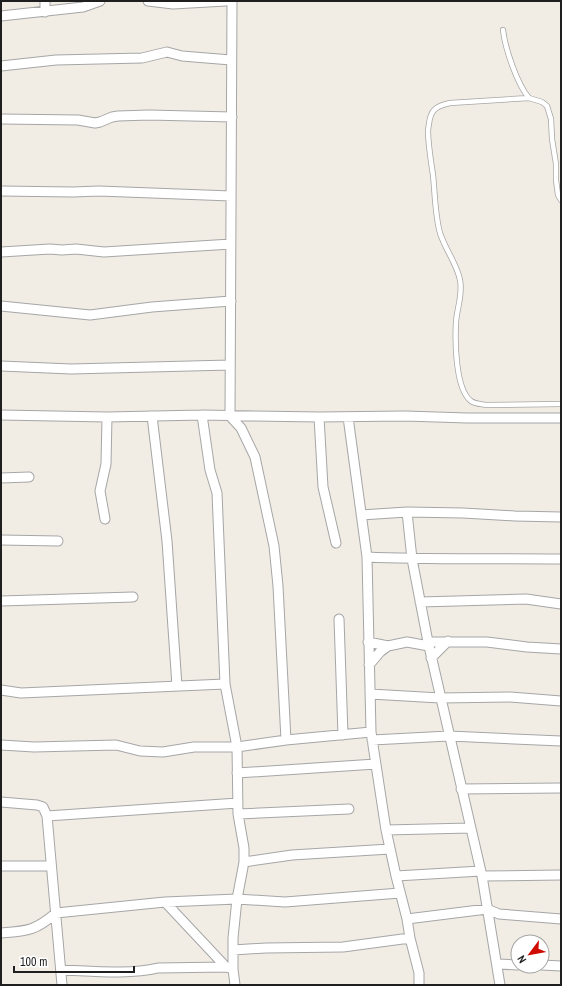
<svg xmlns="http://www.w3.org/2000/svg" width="562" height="986" viewBox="0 0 562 986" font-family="'Archivo Narrow',sans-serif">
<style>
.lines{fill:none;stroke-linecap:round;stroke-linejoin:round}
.lane-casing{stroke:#a6a6a6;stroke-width:6}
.street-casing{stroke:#a6a6a6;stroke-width:11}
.lane{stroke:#fff;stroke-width:4.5}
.street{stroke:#fff;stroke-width:9}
</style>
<rect width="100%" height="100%" fill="#f1ede5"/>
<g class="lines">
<g class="lane-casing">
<path id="lane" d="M503 30C505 48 517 84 529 98
M561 200 558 195 556 180V164L552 139 551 119 547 106 542 102 529 98 450 103C442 105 434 107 431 115 429 120 429 125 428 130 428 145 431 161 433 175 435 194 435 215 440 233 445 249 457 264 460 280 463 294 457 308 456 322 455 340 455 389 471 401 475 404 481 404 486 405L561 404"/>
</g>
<g class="street-casing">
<path id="street" d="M148 1 173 4 226 1
M232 1 230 416 241 428 255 457 274 546 278 586 286 740
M45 12V1
M1 16 83 7 100 1
M1 66 56 60 142 58 167 52 182 56 231 60
M1 119 78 120 95 123 100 122 112 117 118 116 149 115 232 117
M1 191 73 192 99 191 231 196
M1 252 50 249 62 250 76 249 104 252 231 244
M1 306 90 315 152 307 231 301
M1 366 71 369 230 365
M1 415 107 417 202 415 319 417 405 416 467 418H561
M202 415 210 470 217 493 225 684 237 747 238 814 244 848V862L237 899 233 938V969L235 985
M152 416 167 541 177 686
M319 417 323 487 336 543
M348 417 367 557 371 732 386 830 396 876 407 919 410 938 419 973V985
M1 478 29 477
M407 512 412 559 428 642 482 876 500 985
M361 515 407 512 463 513 515 516 561 517
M105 519 100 491 106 464 107 417
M1 540 58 541
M367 557C431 560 496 558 561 559
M1 601 133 597
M420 602 526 599 561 604
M339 619 343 735
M368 642 388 646 407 642 429 646
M428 642H487L527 647 561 649
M431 658 448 641
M369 665 380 652 388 646
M1 690 21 693 225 684
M370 694 440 698 510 697 561 701
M372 740 449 736 561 741
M1 745 34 747 116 745 140 751 163 752 194 747H237L286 740 371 732
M237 773 376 764
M461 789 561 788
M1 802 37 805 43 807 47 816 62 985
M238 814 349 809
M47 816 238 803
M386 830 470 828
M244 862 292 855 390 849
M1 866H51
M396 876 481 871
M482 876 561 875
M165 902 226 967
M407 919 487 909 499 914 561 919
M1 933C27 931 35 931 56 913L165 902 237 899 285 902 400 893
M233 950 266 948 343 947 410 938
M497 964 518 965
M542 965 561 966
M61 970C91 971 129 975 158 968L226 967 233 969"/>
</g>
<use href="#lane" class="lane"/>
<use href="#street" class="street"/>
</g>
<rect width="562" height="986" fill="none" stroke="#1f1f1f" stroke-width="4"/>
<g transform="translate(530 954) rotate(238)"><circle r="19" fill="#ffffff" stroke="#a5a5a5"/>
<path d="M0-3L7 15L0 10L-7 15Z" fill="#cf0b00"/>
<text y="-6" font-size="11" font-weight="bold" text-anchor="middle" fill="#1f1f1f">N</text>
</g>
<path d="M14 966v6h120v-6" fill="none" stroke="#1f1f1f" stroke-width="2"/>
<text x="20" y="966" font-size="12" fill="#1f1f1f" stroke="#ffffff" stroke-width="3" paint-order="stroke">100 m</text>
</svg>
